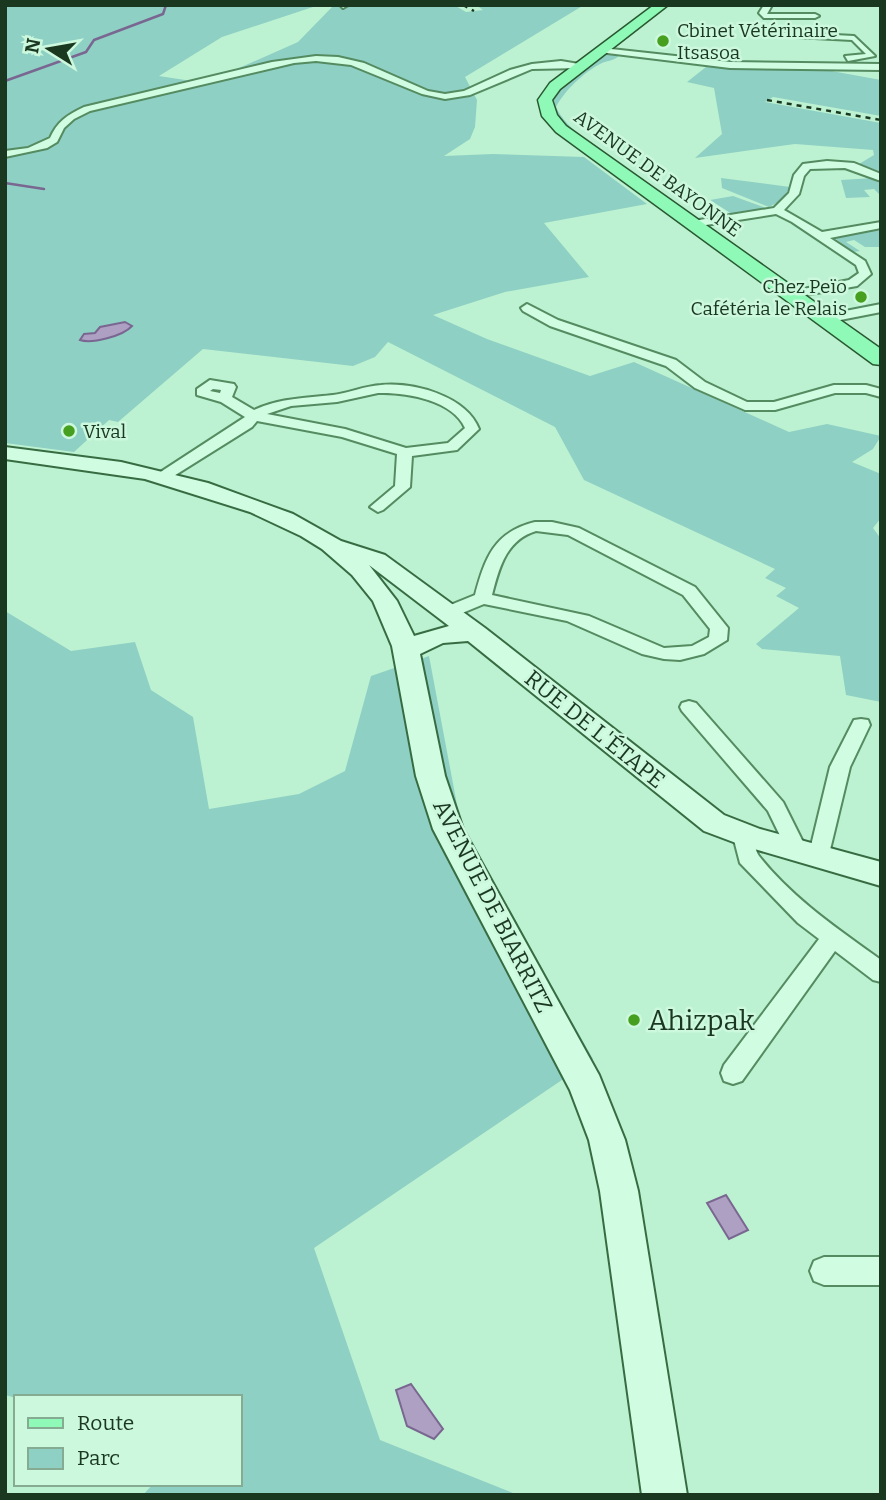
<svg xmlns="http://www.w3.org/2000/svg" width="886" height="1500" viewBox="0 0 886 1500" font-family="Bitter,serif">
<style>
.green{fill:#8fd0c4}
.water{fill:#aea0c2;stroke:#7a6791;stroke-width:2}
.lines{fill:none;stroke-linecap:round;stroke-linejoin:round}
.stream{stroke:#7a6791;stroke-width:2.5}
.street-casing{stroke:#548b60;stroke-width:4}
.secondary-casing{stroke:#376c42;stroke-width:4}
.primary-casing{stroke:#295830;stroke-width:3}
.street{fill:#d0fce1;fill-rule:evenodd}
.secondary{fill:#d0fce1;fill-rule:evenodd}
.primary{fill:#8ffab8;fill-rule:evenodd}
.rail{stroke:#1a3820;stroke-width:2.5;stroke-dasharray:5 5;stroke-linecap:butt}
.poi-dot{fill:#479f1f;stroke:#ccf8de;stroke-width:2.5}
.labels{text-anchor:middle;stroke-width:5;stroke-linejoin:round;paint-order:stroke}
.far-poi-label{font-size:19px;fill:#1a3820;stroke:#ccf8de;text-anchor:start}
.far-street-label{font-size:19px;fill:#1a3820;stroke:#ccf8de}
.street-label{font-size:23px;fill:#1a3820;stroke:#ccf8de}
.near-poi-label{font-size:28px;fill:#1a3820;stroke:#ccf8de;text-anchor:start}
</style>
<rect width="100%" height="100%" fill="#bcf2d1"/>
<path class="green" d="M5 5H319L222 37 159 76 205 83 298 42 332 7 454 5 466 12 483 10 476 5H584L465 77 477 100 475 127 470 139 444 156 493 154 584 157 647 204 544 223 589 277 505 292 433 315 487 339 590 376 634 362 789 432 827 424 881 436 873 449 852 462 881 474V518L873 528 881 539V702L846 695 840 656 762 649 756 644 799 608 776 596 786 588 765 578 775 569 584 480 555 427 388 342 375 357 353 366 203 349 118 422 109 420 74 452 5 443Z
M608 53 621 54C614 61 610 60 602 63 584 72 565 90 556 107 566 129 596 147 616 163 591 146 559 131 552 100L561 87 603 54Z
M706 67 815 68 881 80V116L773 97 765 102 881 123V172L859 164 874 155 873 150 795 144 695 158 722 134 714 88 687 82Z
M721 178 790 187 782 200 769 207 722 188Z
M873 178 881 185V196L874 189 864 190 870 197 846 198 841 180Z
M733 196 766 208 732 214 710 200Z
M876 229 881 232V247H865L854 240 846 242 860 251 853 252 836 239 839 236Z
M5 611 71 651 135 642 151 690 193 717 209 809 299 794 345 771 371 676 429 656 461 826 593 1059 314 1248 380 1440 518 1495H143L153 1484H240V1397L16 1398 5 1395Z"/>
<path class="water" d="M125 322 132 326C123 336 92 344 80 340L84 334 95 333 100 327Z
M726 1195 748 1230 729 1239 707 1203Z
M411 1384 443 1429 434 1439 407 1426 396 1390Z"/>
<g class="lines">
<path class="stream" d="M5 81 86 52 94 40 163 14 166 5
M5 183 44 189"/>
<g class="street-casing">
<path id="street" d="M340 5H348L343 8Z
M764 5H772L767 14H815L819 16 815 18H764L759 13Z
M755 28 759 31 854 36 875 56 848 61 845 56 866 54 852 40 756 35 751 30Z
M602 48 730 62 881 64V70L730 68 599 52Z
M316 56 338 57 364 63 428 91 445 94 464 91 510 70 532 64 561 61 585 65 581 68 532 69 470 95 445 99 422 94 351 65 316 61 294 63 90 111 74 119 64 128 57 142 47 148 5 157V151L28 148 50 138C57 122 67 115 84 107L272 62Z
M827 161 854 163 881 174V181L845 168 810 169 804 176 799 194 784 210 822 232 881 222V228L830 238 865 261 871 274 857 286 788 298V292L849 280 859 273 856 265 792 222 776 214 693 227 688 224 693 221 774 208 789 193 794 175 803 164Z
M527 304 558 320 676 360 705 382 747 402H774L834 385H866L881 389V397L866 393H835L775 410H745L695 388 666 366 550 326 523 311 521 308Z
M881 304V312L825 323 819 319 825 315Z
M210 380 234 384 236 387 232 397 254 410C280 398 305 398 333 395 349 393 364 386 381 385 414 382 466 396 479 429L457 450 412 456 410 487 383 510 378 512 370 507 395 486 397 454 342 437 257 421 252 427 169 479H159L157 476 159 473 245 417 221 402 197 395V389ZM213 389 221 390 220 393 210 391ZM378 393C405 392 453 400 465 428L448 443 406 448 345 429 267 414 291 406 337 402Z
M535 522H552L579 528 695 587 728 628 727 640 704 654 680 660 664 659 642 654 567 621 484 604 455 616H443L440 612 443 608 475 595C485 558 494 532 535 522ZM536 531 568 535 683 595 710 629 709 637 692 646 664 648 589 616 492 595C499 568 506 540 536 531Z
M689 701 696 703 783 802 806 848 803 854 796 856 789 854 768 811 682 711 680 707 682 703Z
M861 719 868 720 870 725 850 767 829 854 826 860 819 862 812 860 809 854 830 767 854 720Z
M743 828 750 831C755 839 754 849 759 856 792 898 838 929 881 960V982L873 980 835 951 742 1081 733 1084 724 1081 721 1073 724 1065 819 939 798 923 740 863 733 836 736 831Z
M824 1257H881V1285H824L814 1281 810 1271 814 1261Z"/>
</g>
<g class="secondary-casing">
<path id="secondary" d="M5 447 121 462 208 483 293 514 341 541 385 555 485 628 724 815 760 829 881 862V886L744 846 704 831 468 641 443 643 420 654 445 776 463 829 599 1075 625 1140 638 1191 687 1495H642L600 1191 589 1140 570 1090 433 829 416 776 392 646 373 601 352 575 322 549 301 536 250 512 145 479 5 459ZM369 565 449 626 414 636 397 601Z"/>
</g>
<g class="primary-casing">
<path id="primary" d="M654 5H668L560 89 552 100 557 115 566 126 881 349V365L873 364 556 132 542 116 538 100 550 83Z"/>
</g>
<use href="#street" class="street"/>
<use href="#secondary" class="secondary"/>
<use href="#primary" class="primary"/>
<path class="rail" d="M463 5 474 11
M767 100 881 120"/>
</g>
<g class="poi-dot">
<circle cx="663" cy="41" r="7"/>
<circle cx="861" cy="297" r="7"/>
<circle cx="69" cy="431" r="7"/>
<circle cx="634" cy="1020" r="7"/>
</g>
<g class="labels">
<g class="far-poi-label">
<text x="677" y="37">Cbinet Vétérinaire<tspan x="677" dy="22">Itsasoa</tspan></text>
<text x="847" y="293" text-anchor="end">Chez Peïo<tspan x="847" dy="22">Cafétéria le Relais</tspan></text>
<text x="83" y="438">Vival</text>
</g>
<g class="far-street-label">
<text transform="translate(658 173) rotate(36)" y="7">AVENUE DE BAYONNE</text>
</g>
<g class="street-label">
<text transform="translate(595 729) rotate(39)" y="8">RUE DE L'ÉTAPE</text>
<text transform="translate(493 906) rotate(63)" y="8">AVENUE DE BIARRITZ</text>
</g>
<g class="near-poi-label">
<text x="648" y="1030">Ahizpak</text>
</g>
</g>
<rect width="886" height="1500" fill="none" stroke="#1a3820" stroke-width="14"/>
<rect x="14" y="1395" width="228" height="91" fill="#ccf8de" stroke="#85ab92" stroke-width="2"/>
<rect x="28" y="1418" width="35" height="10" fill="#8ffab8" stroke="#85ab92" stroke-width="2"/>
<text x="77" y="1430" font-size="21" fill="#1a3820">Route</text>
<rect x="28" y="1448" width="35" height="21" fill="#8fd0c4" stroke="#85ab92" stroke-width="2"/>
<text x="77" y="1465" font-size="21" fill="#1a3820">Parc</text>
<g transform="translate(49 49) rotate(281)" stroke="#ccf8de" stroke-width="5" paint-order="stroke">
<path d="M0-5L12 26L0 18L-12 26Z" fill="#1a3820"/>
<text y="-10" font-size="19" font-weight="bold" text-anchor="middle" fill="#1a3820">N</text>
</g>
</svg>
